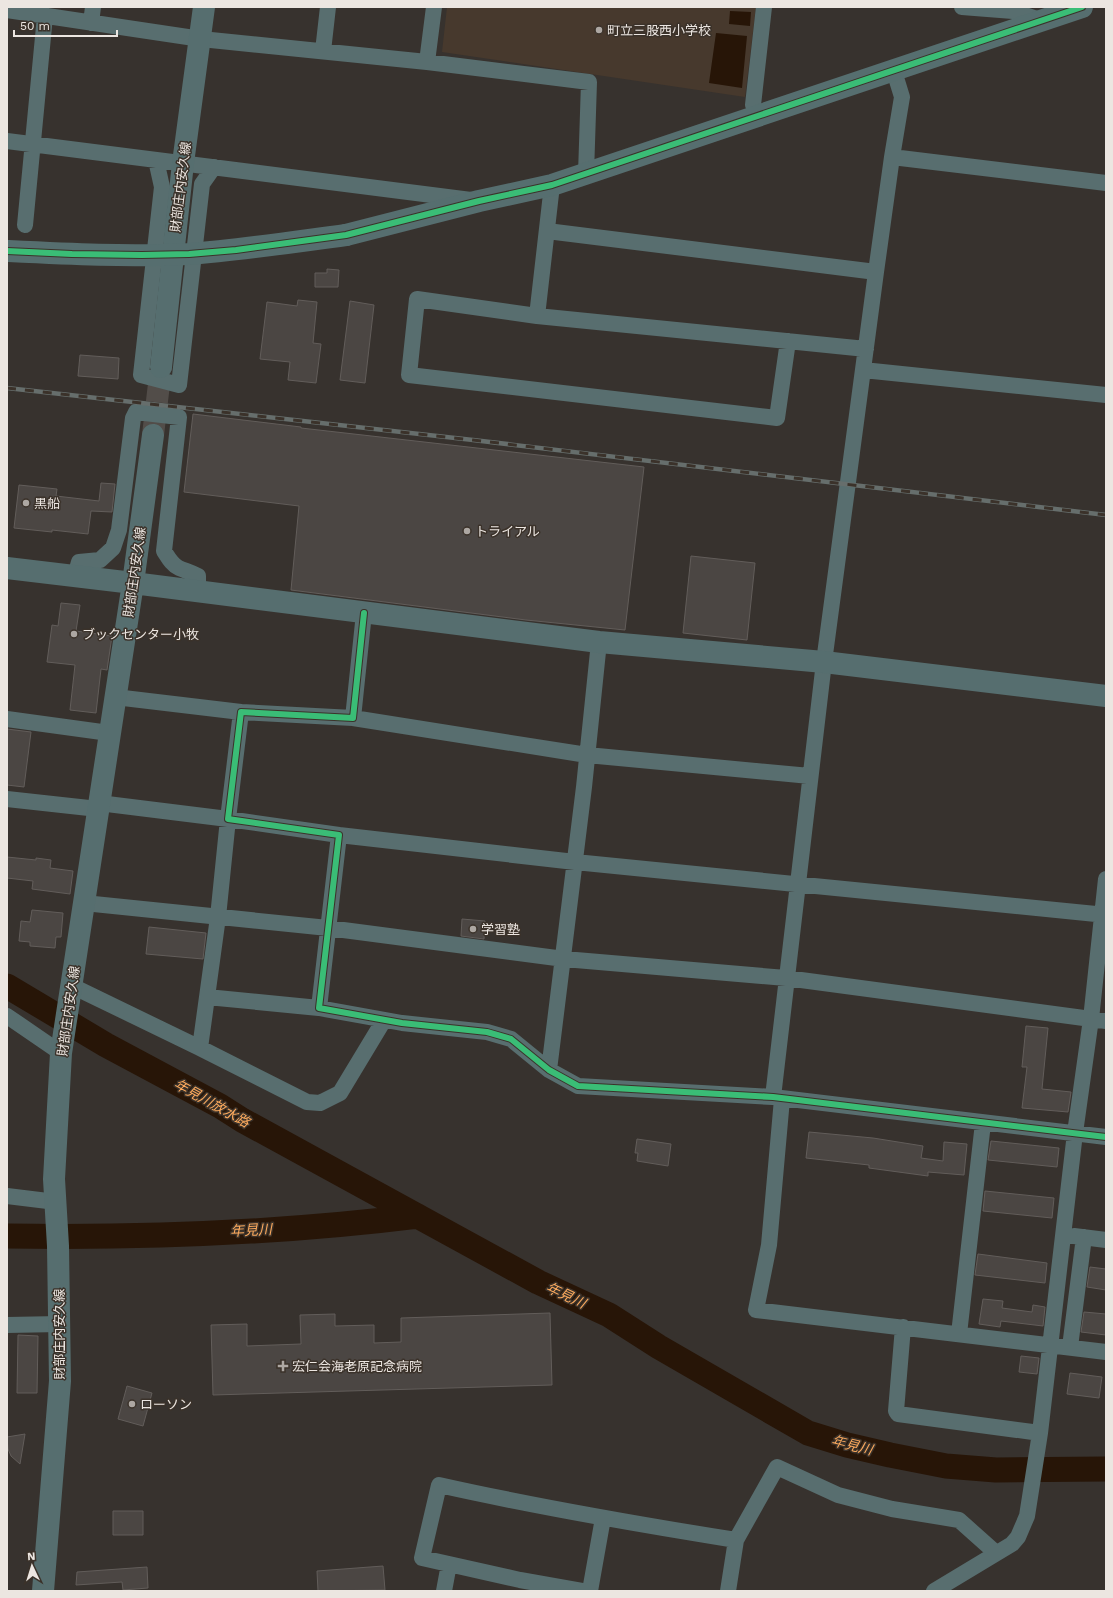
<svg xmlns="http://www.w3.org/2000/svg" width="1113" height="1598" viewBox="0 0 1113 1598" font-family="'Work Sans','Noto Sans JP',sans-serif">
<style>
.built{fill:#47392d}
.water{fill:#271507}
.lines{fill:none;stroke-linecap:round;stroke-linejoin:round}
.river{stroke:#271507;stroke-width:25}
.building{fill:#4b4643;stroke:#625d5a}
.secondary-tunnel{stroke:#524d49;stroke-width:22;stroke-dasharray:22 11;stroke-linecap:butt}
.street{stroke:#586e6f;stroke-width:16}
.secondary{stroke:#566e6f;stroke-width:22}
.rail-casing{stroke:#666e6c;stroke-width:4.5}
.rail{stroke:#3b322a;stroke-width:3;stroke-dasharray:9;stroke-linecap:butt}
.secondary-bridge{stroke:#566e6f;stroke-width:22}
.cycleway-casing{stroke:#3b322a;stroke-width:8}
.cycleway{stroke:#3abd76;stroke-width:6}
.poi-dot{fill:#ada7a2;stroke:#3b322a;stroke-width:1.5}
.labels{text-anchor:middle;stroke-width:3;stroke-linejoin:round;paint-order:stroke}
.poi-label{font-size:13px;fill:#ece6e1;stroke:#3b322a;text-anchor:start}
.street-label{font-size:13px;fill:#ece6e1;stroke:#3b322a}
.water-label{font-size:14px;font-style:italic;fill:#fdaa5d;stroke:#3b322a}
</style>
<rect width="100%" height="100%" fill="#37322e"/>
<path class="built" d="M447 7H756L745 97 442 52Z"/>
<path class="water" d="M730 11 751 12 750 26 729 24Z
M716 33 747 36 742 88 709 83Z"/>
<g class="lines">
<path class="river" d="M7 986 106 1045 220 1106 242 1120 538 1282 609 1315 659 1347 808 1433 847 1445 890 1455 946 1466 996 1470 1106 1469
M7 1236C144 1238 282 1233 418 1216"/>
</g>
<path class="building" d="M327 269 339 270 338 287H315V273H327Z
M298 300 317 302 313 343 321 344 316 383 288 380 290 362 260 359 267 302 297 306Z
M350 301 374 305 365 383 340 380Z
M80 355 119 358 118 379 78 376Z
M193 414 301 427V428L644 467 625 630 526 620 291 590 299 506 184 492Z
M101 483 115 484 112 512 91 511 88 534 52 530V532L14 528 19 485 57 489 56 496 99 501Z
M691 556 755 563 747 640 683 633Z
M61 603 80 605 76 631 112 636 107 670 101 669 96 713 70 710 75 665 47 662 52 625 58 626Z
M7 729 31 732 24 787 7 785Z
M7 857 36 860V858L51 860 50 868 73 871 70 894 32 889 33 881 7 878Z
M32 910 63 913 61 937H56L55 948 30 946V942L19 941 21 921 30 922Z
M462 919 485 921 484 939 461 936Z
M149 927 206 933 203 959 146 954Z
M1026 1026 1048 1028 1042 1089 1071 1092 1068 1112 1022 1108 1027 1067H1022Z
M809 1132 873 1138 923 1146 921 1158 943 1161 944 1142 967 1144 964 1175 928 1172V1176L869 1168V1165L806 1158Z
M637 1139 671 1144 668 1166 637 1161 638 1153H635Z
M991 1141 1059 1148 1057 1167 988 1160Z
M985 1191 1054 1198 1052 1218 983 1211Z
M978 1254 1047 1263 1045 1283 975 1275Z
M1090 1267 1106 1269V1290L1087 1287Z
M983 1299 1003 1301 1002 1308 1032 1312 1033 1305 1045 1307 1043 1326 1001 1321 1000 1327 979 1324Z
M1084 1312 1106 1314V1335L1081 1332Z
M550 1313 552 1385 213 1395 211 1325 247 1324V1346L301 1344 300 1315 335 1314V1326L374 1325V1343L401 1342V1318Z
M18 1335 38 1336 37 1393H17Z
M1021 1356 1039 1358 1037 1374 1019 1372Z
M1070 1373 1102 1377 1099 1398 1067 1394Z
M127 1386 152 1393 143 1426 118 1419Z
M25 1434 20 1464 11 1456 8 1449 7 1437Z
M113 1511H143V1535H113Z
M383 1566 385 1590 318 1591 317 1571Z
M147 1567 148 1588 123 1590 122 1582 76 1585 77 1572Z"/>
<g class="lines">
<path class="secondary-tunnel" d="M153 435 161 367"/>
<path class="street" d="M962 7 1013 11 1043 21
M7 10 201 39 427 62 589 82 586 174
M91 23 93 7
M323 51 328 7
M427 62 434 7
M760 116 753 105 764 7
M7 141 471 200
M892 157 1106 183
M156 160 162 187 141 375 179 385 202 184 214 167
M25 225 45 16
M547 231 876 272
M537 316 552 185
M788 341 777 418 409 375 417 299 537 316 866 349
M863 370 1106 395
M75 576 79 562 100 560 113 548 119 530 133 418 136 412 179 417 164 551C168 557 172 565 179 568 186 571 191 572 198 576V591
M364 613 353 718 241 712 228 819 339 835 319 1008 402 1023 487 1032 511 1039 549 1070 578 1086 773 1097 1106 1137
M115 697 241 712
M353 718 587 755 810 776
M7 719 109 733
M7 799 98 809
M339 835 575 862 1106 915
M84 903 328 928 564 959 786 978 1106 1021
M72 986 200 1048 218 917 228 819 99 803
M207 997 319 1008
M7 1016 61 1053
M200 1048 307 1102 320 1103 340 1093 384 1020
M549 1070 584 787 599 642
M773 1097 824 662 876 272 892 157 902 97 894 71
M782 1099 769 1245 756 1310 1106 1352
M7 1196 56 1202
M1074 1236 1106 1240
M7 1325 60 1324
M903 1327 896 1411 898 1414 1040 1433
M959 1334 983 1123
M1070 1347 1084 1237
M736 1540 777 1467 838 1495 892 1509 959 1520 996 1553
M444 1591 449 1564
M582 1591 520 1580 422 1558 439 1485C537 1507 636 1524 736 1540L728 1591
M590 1591 603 1518
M934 1591 1012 1544 1018 1537 1027 1516 1040 1433 1075 1133 1091 1019 1106 879"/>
<path class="secondary" d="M346 235 479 201 552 185 1082 7
M161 367 183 163 204 7
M7 568 133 583 599 642 824 662 1106 696
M43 1591 60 1381 58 1246 54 1179 61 1053 133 583 153 435"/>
<g class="rail-casing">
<path id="rail" d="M7 388 473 440 1106 515"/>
</g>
<use href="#rail" class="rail"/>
<path class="secondary-bridge" d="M7 251C68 254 128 257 189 254 241 250 293 242 346 235"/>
<g class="cycleway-casing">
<path id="cycleway" d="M7 251 72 254 142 255 189 254 236 250 346 235 479 201 552 185 1082 7
M364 613 353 718 241 712 228 819 339 835 319 1008 402 1023 487 1032 511 1039 549 1070 578 1086 773 1097 1106 1137"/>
</g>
<use href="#cycleway" class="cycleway"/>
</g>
<g class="poi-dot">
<circle cx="599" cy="30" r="4"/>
<circle cx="26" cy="503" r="4"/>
<circle cx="467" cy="531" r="4"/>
<circle cx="74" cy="634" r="4"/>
<circle cx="473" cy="929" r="4"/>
<path d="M281 1360h4v4h4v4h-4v4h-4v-4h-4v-4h4z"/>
<circle cx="132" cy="1404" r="4"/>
</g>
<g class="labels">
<g class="poi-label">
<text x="607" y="35">町立三股西小学校</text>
<text x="34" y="508">黒船</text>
<text x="475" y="536">トライアル</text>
<text x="82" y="639">ブックセンター小牧</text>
<text x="481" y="934">学習塾</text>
<text x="292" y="1371">宏仁会海老原記念病院</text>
<text x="140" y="1409">ローソン</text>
</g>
<g class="street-label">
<text transform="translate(180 187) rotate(-83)" y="5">財部庄内安久線</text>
<text transform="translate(134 572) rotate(-82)" y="5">財部庄内安久線</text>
<text transform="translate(68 1011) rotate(-82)" y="5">財部庄内安久線</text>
<text transform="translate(59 1334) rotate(-90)" y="5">財部庄内安久線</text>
</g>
<g class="water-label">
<text transform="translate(212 1103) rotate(29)" y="5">年見川放水路</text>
<text transform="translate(251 1230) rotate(-3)" y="5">年見川</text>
<text transform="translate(566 1295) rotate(25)" y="5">年見川</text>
<text transform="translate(852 1445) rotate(14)" y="5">年見川</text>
</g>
</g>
<rect width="1113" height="1598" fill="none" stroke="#ece6e1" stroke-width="16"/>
<g transform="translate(32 1566) rotate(356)" stroke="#3b322a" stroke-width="3" paint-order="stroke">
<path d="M0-3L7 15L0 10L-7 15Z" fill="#ece6e1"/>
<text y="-6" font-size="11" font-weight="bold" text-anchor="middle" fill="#ece6e1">N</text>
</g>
<path d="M14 30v6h103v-6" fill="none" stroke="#ece6e1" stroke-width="2"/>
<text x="20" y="30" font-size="12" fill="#ece6e1" stroke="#3b322a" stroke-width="3" paint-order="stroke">50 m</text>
</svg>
